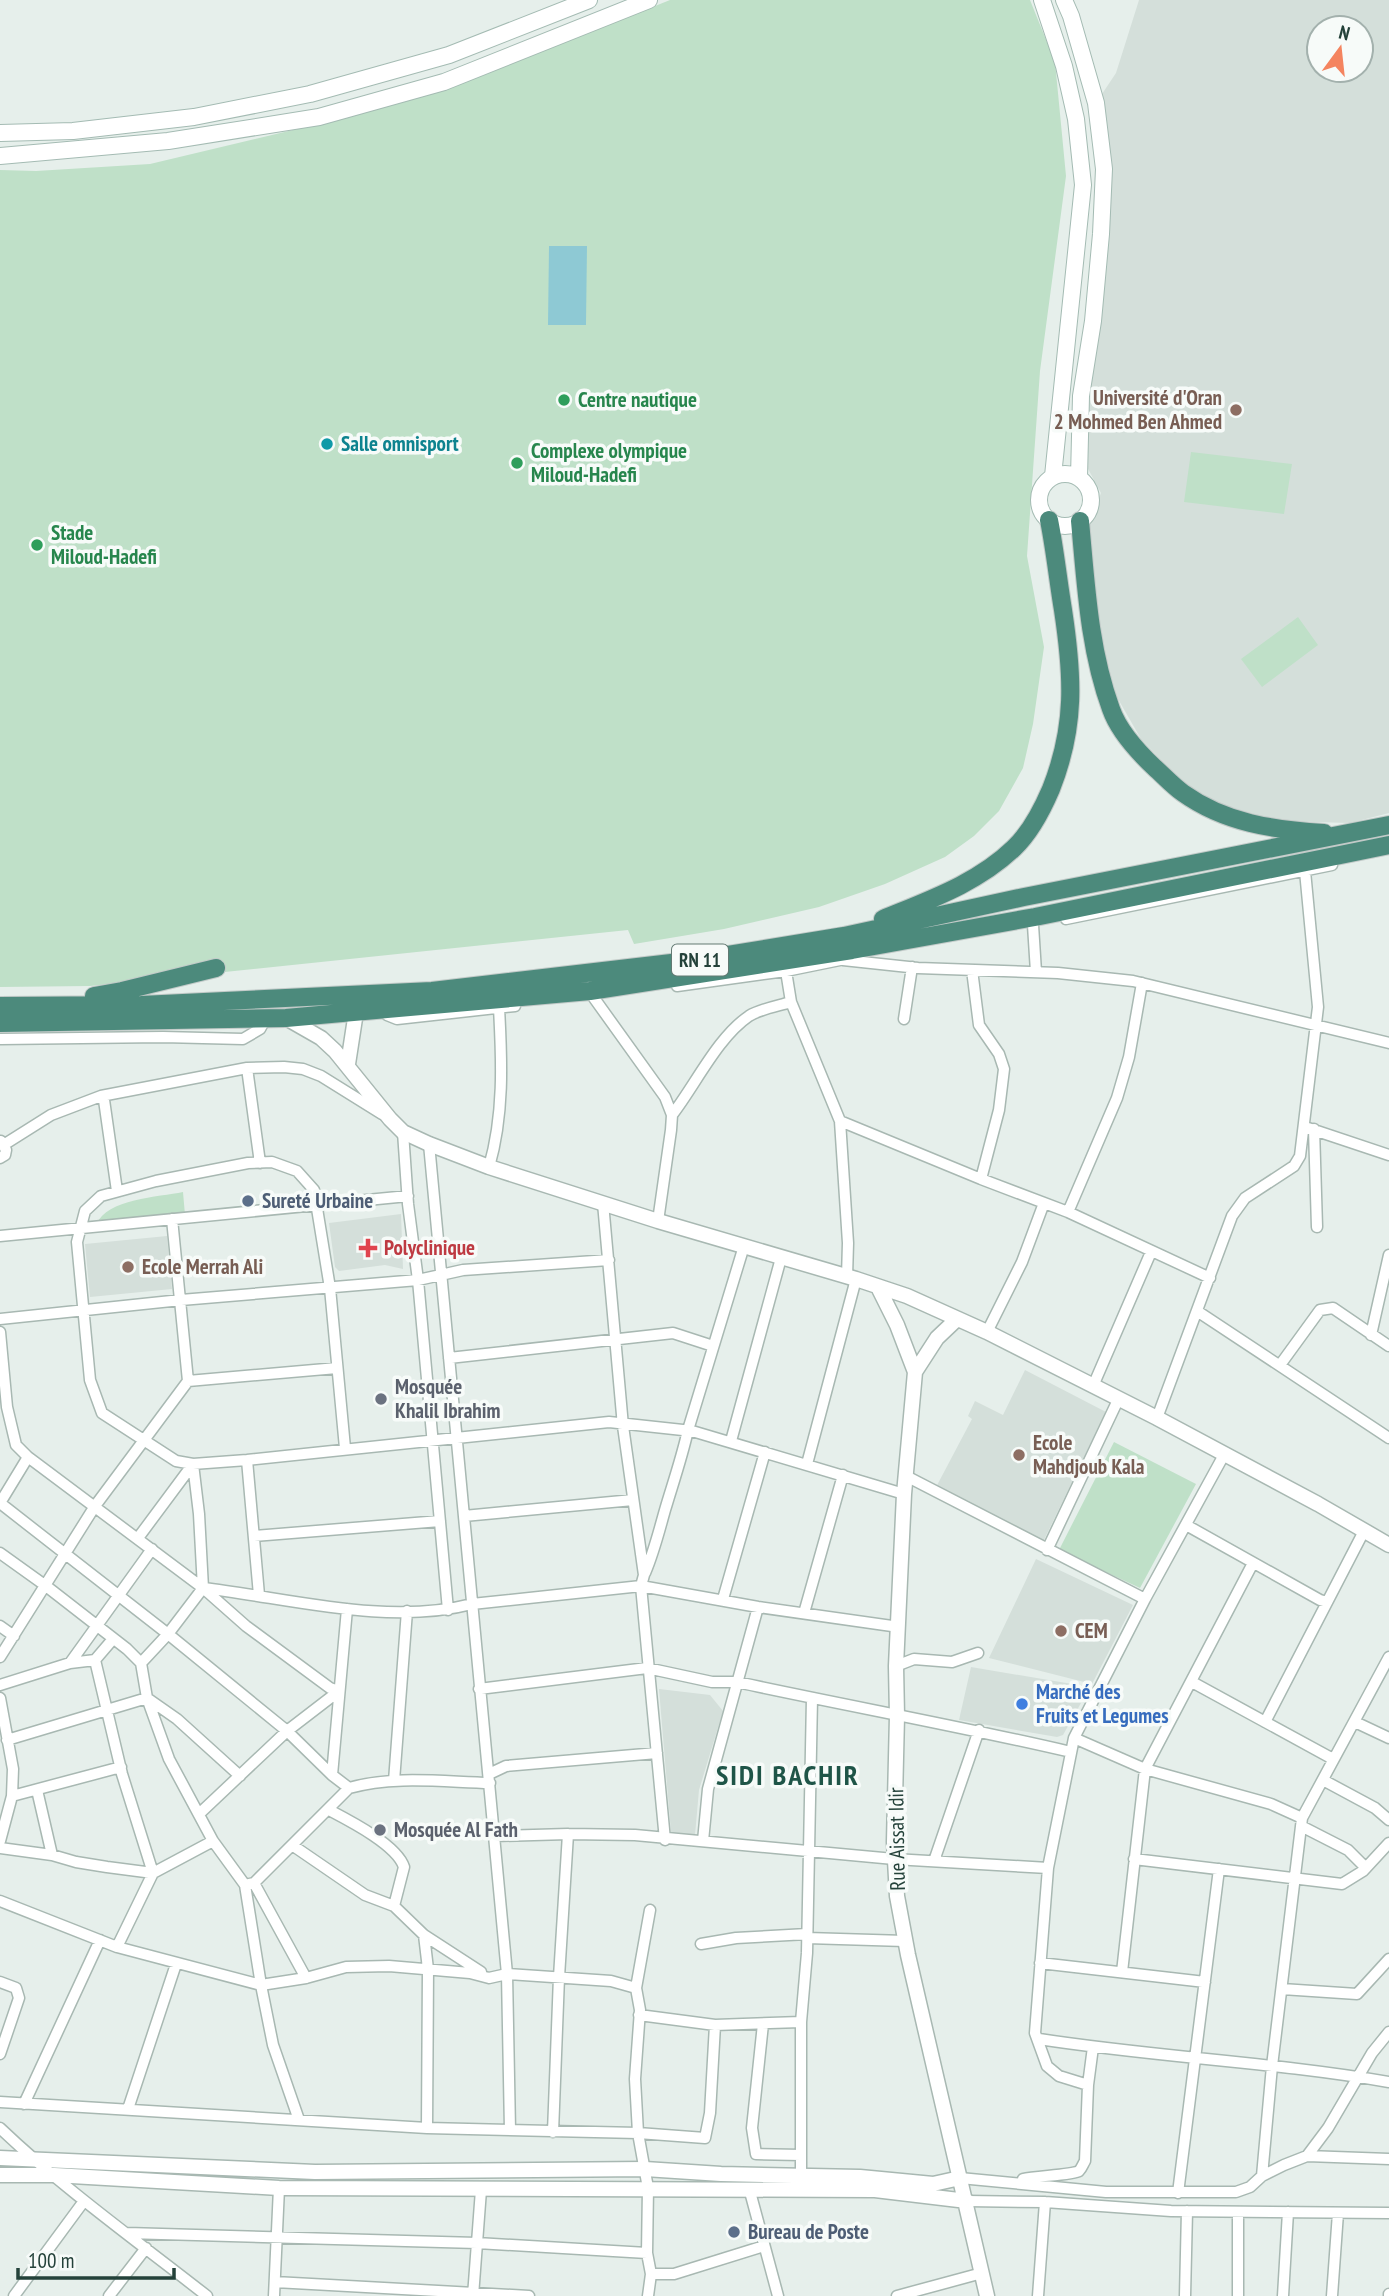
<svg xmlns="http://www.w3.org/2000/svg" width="1389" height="2296" viewBox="0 0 1389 2296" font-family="'PT Sans Narrow',sans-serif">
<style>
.built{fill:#d4dfda;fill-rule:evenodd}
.green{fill:#bfe0c8}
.water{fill:#8ec9d4}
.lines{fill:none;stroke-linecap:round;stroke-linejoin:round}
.minor-casing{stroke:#a8b8b2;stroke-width:13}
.tertiary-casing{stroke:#a8b8b2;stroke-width:17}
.secondary-casing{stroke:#a4bbb3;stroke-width:18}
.trunk-casing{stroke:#c2cac8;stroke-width:20}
.minor{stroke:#fff;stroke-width:10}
.tertiary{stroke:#fff;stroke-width:14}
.secondary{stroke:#fff;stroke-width:16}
.trunk{stroke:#4c8a7c;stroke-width:18}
.leisure-dot{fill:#2e9e5b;stroke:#f7fbf9;stroke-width:2.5}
.education-dot{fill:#8d6e63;stroke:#f7fbf9;stroke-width:2.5}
.culture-dot{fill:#0f9aa8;stroke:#f7fbf9;stroke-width:2.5}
.service-dot{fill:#5c6f8a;stroke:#f7fbf9;stroke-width:2.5}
.health-dot{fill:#e0444e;stroke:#f7fbf9;stroke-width:2.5}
.worship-dot{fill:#6b7280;stroke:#f7fbf9;stroke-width:2.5}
.shop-dot{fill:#3f7fe0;stroke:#f7fbf9;stroke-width:2.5}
.labels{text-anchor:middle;stroke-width:7;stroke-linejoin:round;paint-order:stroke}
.shield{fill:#f7fbf9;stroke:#637a73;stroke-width:2}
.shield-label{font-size:19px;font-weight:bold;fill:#24423a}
.education-label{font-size:21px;font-weight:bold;fill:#785e54;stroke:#f7fbf9;text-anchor:start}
.leisure-label{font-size:21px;font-weight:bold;fill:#27864d;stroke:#f7fbf9;text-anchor:start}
.culture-label{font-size:21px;font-weight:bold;fill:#0d838f;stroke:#f7fbf9;text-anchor:start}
.service-label{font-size:21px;font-weight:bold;fill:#4e5e75;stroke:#f7fbf9;text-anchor:start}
.health-label{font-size:21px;font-weight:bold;fill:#be3a42;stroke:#f7fbf9;text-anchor:start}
.worship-label{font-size:21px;font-weight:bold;fill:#5b616d;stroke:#f7fbf9;text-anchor:start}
.shop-label{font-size:21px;font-weight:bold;fill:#366cbe;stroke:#f7fbf9;text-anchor:start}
.street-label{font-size:21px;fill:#24423a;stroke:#f7fbf9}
.district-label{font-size:28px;font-weight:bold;letter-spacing:2px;fill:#1f5548;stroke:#f7fbf9}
</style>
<rect width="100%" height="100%" fill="#e6efeb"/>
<path class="built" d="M1139 0H1389V813L1350 823 1277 821 1218 803 1180 780 1141 739 1114 692 1088 605 1082 543 1101 493 1079 452 1097 280 1096 103 1116 73ZM1319 28H1361V70H1319Z
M401 1214 403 1269 385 1265 339 1271 335 1267 329 1223Z
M167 1236 172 1289 90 1297 85 1244Z
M1025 1370 1106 1412 1041 1546 934 1491 972 1419 968 1416 975 1401 1003 1415Z
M1036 1559 1133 1605 1092 1684 989 1658Z
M971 1667 1090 1687 1063 1735 1057 1737 959 1720Z
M659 1689 710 1695 723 1711 699 1790 695 1835 692 1841 675 1840 671 1832Z"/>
<path class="green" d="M670 0H1030L1055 62 1066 176 1040 371 1027 556 1044 647 1033 724 1023 768 999 811 974 836 945 857 885 884 819 907 724 929 634 944 628 930 90 986 0 987V170L36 171 150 164 360 114 484 75Z
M1191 452 1292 464 1284 514 1184 502Z
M1298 617 1318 645 1262 687 1241 659Z
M183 1192 185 1215 97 1224C106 1199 159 1197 183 1192Z
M1114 1442 1196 1484 1140 1588 1059 1550Z"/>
<path class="water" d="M549 246H587L586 325H548Z"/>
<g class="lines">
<g class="minor-casing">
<path id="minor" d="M1066 919 1332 865
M1033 925 1036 972
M843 960 918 968 1058 973 1133 981 1389 1043
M972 970 979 1025 999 1054 1004 1069 999 1110 981 1179
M786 971 791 1002 840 1121 848 1243 847 1277
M677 986 786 971 840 960
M594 998 665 1097 672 1115 671 1130 658 1221
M383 1009 387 1015 397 1019 515 1006
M904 1019 912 967
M0 1039 163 1037 243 1039 260 1029 266 1018
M247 1068 260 1163
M104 1100 117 1191
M672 1115C696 1084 717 1038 749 1016 760 1009 778 1006 791 1002
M840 1121 981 1179 1068 1212 1210 1278
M1308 1128 1389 1155
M1314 1129 1317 1227
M403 1132 408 1204 418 1280 448 1610
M5 1144 51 1115 101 1096 247 1068 284 1067 303 1069 321 1076 382 1114
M429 1144 507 1974 510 2130
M0 1158 5 1155 6 1150 1 1141
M489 1167C504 1115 502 1062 499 1008
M603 1203 623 1426 644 1575 641 1586 665 1840
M1068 1212 1117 1098 1129 1057 1142 983
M172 1219 188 1381
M0 1236 408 1196
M414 1250 440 1248
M1197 1311 1389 1438
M0 1319 181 1300 418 1280 463 1270 609 1260
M0 1332 7 1407 16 1445 28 1457 203 1588 246 1626 330 1688 339 1691 287 1731 199 1814
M987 1332 1022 1262 1044 1203
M1371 1335 1389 1255
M449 1358 673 1333 713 1346
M1280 1365 1320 1310 1333 1308 1389 1346
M1093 1386 1151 1252
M1157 1418 1232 1216 1245 1198 1294 1166 1300 1156 1318 1007 1305 871
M731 1441 781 1258
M345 1448 330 1288 314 1190 297 1171 272 1162 248 1163 156 1181 101 1196 85 1211 77 1242 90 1380 102 1413 176 1461 193 1464 247 1460 609 1422 692 1431 904 1494
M247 1460 259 1595
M807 1464 856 1279
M906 1476 1145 1599
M0 1503 168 1634 287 1731 332 1775 349 1788C394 1775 444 1782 490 1783
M0 1503 28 1457
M464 1516 633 1500
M1186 1525 1320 1600 1327 1602
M254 1536 440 1521
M138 1538 193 1464
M1047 1550 1118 1400
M0 1553 46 1586 127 1649 141 1663 147 1698 169 1759 213 1841 245 1885 261 1985 273 2045 299 2120
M645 1573C654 1552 659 1531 665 1510 673 1483 682 1457 688 1430L744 1246
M203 1588C289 1598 387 1626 472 1604L641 1586 758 1607 899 1627
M723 1599 765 1452
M804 1613 843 1475
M0 1626 14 1636
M0 1657 95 1506 188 1381 337 1368
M95 1660 122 1774 153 1873 117 1947
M70 1663 152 1549
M141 1663 168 1634 203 1588 199 1514 193 1464
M896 1666 914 1659 952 1662 978 1653
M1192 1682 1333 1759
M0 1685 70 1663 95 1660 113 1639
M479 1689 647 1668 712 1682H737C848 1706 960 1726 1071 1752
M0 1698 13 1769 12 1796 0 1841
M1265 1722 1364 1531
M1355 1722 1389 1738
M1074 1738 1145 1769 1271 1804 1302 1818
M7 1740 147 1698 177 1719 240 1776
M489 1774 506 1766 657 1753
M332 1775 347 1609
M1323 1780 1375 1808 1389 1820
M394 1781 407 1611
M37 1790 52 1855
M12 1796 121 1767
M329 1810C350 1821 397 1845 404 1867L394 1906
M1301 1826 1348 1850 1366 1868
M495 1836 568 1834 635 1835 894 1859 1048 1868
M703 1841 708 1789 758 1607
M292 1845 365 1895 394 1906 424 1935 481 1972
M0 1848 52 1855 76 1862 107 1867 153 1873 213 1841
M1134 1859 1342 1884 1363 1871 1389 1843
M934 1861 979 1730
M254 1883 306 1978
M245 1885 254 1883 349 1788
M0 1901 117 1947 261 1985 306 1978 346 1967 389 1966 470 1973 489 1978 507 1974 611 1981 636 1988
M424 1935 428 1969 427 2128
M807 1938 905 1941
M701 1944 736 1938 807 1934
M1040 1963 1205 1982
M1122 1972 1145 1769 1253 1563
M0 1982 16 1988 19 1998 0 2054
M1282 1989 1357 1994 1389 1959
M639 2015 715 2025 801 2022
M763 2024 752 2128 756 2154 801 2155
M1039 2039C1155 2057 1273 2062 1389 2082
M1088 2085 1059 2076 1047 2066 1035 2033 1048 1868 1074 1738 1145 1599 1225 1453
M0 2102 427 2128 638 2133 705 2138 710 2113 715 2025
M24 2104 100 1940
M128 2109 176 1964
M0 2128C64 2189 137 2241 207 2296
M553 2132 559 1977 568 1834
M1307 2156 1389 2159
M801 2175V2022L807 1953 812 1698
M1262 2176 1272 2066 1302 1818 1389 1657
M960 2178 1106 2192H1236L1250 2187 1262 2176 1284 2165 1307 2156 1328 2128 1372 2053 1389 2032
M1023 2179C1035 2176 1073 2175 1079 2171 1082 2168 1083 2164 1085 2161L1088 2085 1093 2047
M749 2188 778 2296
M1178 2193 1219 1869
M967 2201 1045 2202 1171 2211 1389 2213
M127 2233 477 2243 647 2253
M651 2274H674L764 2246
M275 2282 529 2296
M14 2296 84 2201
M109 2296 146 2248
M274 2296 279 2188
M473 2296 481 2190
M648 2296 651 2274 647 2253 648 2188 638 2133 635 2079 640 2010 636 1988 650 1910
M897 2296 982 2273
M1038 2296 1045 2202
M1185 2296 1187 2211
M1238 2296V2212
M1283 2296 1288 2212
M1332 2296 1338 2213
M1389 2296V2294"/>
</g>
<g class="tertiary-casing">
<path id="tertiary" d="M286 1018 321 1038 335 1051 390 1119 403 1132 429 1144 489 1167 658 1221 856 1279 907 1296 987 1332 1157 1418 1318 1504 1389 1545
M348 1064 356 1012
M878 1287 897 1325 915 1372 904 1494 896 1666 897 1716 894 1842 897 1896 908 1955 987 2296
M915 1372 937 1338 957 1319
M0 2158 315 2172 645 2169 721 2174 860 2177 933 2184 960 2178
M0 2175H54L279 2188 875 2190 967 2201"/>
</g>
<g class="secondary-casing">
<path id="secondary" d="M1042 0 1064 66 1076 119 1083 185 1053 476
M1064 0 1071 16 1096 103 1104 169 1101 234 1093 321 1081 396 1079 477
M0 133 73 131 194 117 310 94 449 55 589 0
M0 156 168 141 319 117 444 82 649 0
M1039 500a26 26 0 1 1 52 0a26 26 0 1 1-52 0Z"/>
</g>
<g class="trunk-casing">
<path id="trunk" d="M1080 521C1086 585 1089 649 1111 709 1119 732 1138 752 1155 768 1164 776 1173 786 1183 793 1225 823 1274 830 1324 833
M883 919C929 900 978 883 1014 848 1031 832 1042 810 1051 789 1076 726 1073 676 1063 610 1058 580 1055 550 1049 520
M94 996 122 991 216 968
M0 1006 141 1005 432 991 697 960 844 936 1024 897 1389 825
M0 1023 286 1018 590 991 852 950 1035 917 1389 845"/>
</g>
<use href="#minor" class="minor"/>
<use href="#tertiary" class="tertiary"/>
<use href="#secondary" class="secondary"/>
<use href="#trunk" class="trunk"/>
</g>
<g class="leisure-dot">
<circle cx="564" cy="400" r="7"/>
<circle cx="517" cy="463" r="7"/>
<circle cx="37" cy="545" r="7"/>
</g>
<g class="education-dot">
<circle cx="1236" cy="410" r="7"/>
<circle cx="128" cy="1267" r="7"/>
<circle cx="1019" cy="1455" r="7"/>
<circle cx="1061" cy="1631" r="7"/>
</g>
<circle class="culture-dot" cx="327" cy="444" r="7"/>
<g class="service-dot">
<circle cx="248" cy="1201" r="7"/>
<circle cx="734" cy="2232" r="7"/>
</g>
<path class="health-dot" d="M364.5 1237.5h7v7h7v7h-7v7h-7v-7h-7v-7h7z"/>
<g class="worship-dot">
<circle cx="381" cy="1399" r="7"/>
<circle cx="380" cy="1830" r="7"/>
</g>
<circle class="shop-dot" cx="1022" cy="1704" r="7"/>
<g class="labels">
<rect class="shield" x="672" y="944.5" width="56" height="31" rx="5"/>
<g class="shield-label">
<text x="700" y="967">RN 11</text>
</g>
<g class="education-label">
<text x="1222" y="405" text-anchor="end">Université d'Oran<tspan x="1222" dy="24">2 Mohmed Ben Ahmed</tspan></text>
<text x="142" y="1274">Ecole Merrah Ali</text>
<text x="1033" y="1450">Ecole<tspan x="1033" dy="24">Mahdjoub Kala</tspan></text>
<text x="1075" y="1638">CEM</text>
</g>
<g class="leisure-label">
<text x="578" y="407">Centre nautique</text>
<text x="531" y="458">Complexe olympique<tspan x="531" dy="24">Miloud-Hadefi</tspan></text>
<text x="51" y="540">Stade<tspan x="51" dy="24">Miloud-Hadefi</tspan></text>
</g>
<g class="culture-label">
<text x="341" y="451">Salle omnisport</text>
</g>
<g class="service-label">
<text x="262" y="1208">Sureté Urbaine</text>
<text x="748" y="2239">Bureau de Poste</text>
</g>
<g class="health-label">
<text x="384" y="1255">Polyclinique</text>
</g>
<g class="worship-label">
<text x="395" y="1394">Mosquée<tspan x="395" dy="24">Khalil Ibrahim</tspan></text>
<text x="394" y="1837">Mosquée Al Fath</text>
</g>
<g class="shop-label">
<text x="1036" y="1699">Marché des<tspan x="1036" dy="24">Fruits et Legumes</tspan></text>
</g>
<g class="street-label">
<text transform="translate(897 1839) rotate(-91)" y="7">Rue Aissat Idir</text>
</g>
<g class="district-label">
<text x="788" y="1785">SIDI BACHIR</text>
</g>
</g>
<g transform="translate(1340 49) rotate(15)"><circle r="33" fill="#f7fbf9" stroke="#a3b1ad" stroke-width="2"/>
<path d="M0-5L12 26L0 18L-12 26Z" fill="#f4845f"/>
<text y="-10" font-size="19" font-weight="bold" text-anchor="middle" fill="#24423a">N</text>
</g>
<path d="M18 2268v10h156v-10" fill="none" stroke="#24423a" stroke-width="3.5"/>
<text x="28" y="2268" font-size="21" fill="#24423a" stroke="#f7fbf9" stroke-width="5" paint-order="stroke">100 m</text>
</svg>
